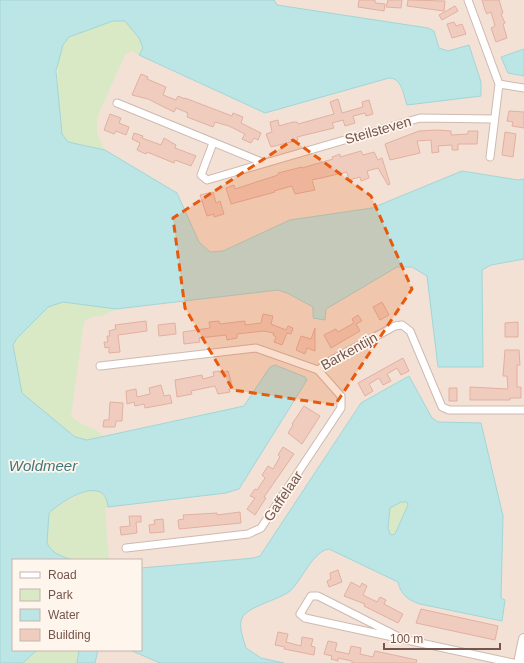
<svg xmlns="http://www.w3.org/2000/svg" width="524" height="663" viewBox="0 0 524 663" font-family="Arial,sans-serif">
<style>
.residential{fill:#f3e1d6;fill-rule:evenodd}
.green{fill:#d9e9c6}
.water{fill:#bce5e5;stroke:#a2d6d6;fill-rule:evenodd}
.building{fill:#f0ccbf;stroke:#e2b0a0}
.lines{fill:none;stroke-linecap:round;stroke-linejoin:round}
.street-casing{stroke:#cfb9b0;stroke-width:9}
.secondary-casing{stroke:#d2b8ae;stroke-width:12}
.street{stroke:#fff;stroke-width:7}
.secondary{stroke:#fff;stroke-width:10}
.marked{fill:#e8590c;fill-opacity:0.2;stroke:#e8590c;stroke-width:3;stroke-dasharray:8 5;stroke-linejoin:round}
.labels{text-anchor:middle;stroke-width:3.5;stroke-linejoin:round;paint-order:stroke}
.street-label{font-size:14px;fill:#75554c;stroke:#fef5ed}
.water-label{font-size:15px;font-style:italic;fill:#407879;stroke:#fef5ed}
</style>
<rect width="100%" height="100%" fill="#fcf1e7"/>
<path class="residential" d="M79 0H524V663H0V320ZM13 560H141V650H13Z"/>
<path class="green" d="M113 21H125L139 38 143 48 139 55 131 51 125 55 97 118V133L105 150 68 142 62 134C60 113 49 50 70 37 82 29 100 26 113 21Z
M63 302 116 309 103 316 92 317 84 322 71 416C80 426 96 427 104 437L87 440 75 437 22 393 13 345 17 338 48 307Z
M88 490H97L107 499 108 507 105 509 109 560C89 560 57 565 47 543L49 513 56 507Z
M401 502H408V505L395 534 392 535H390L388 528 390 508Z
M37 650H79L77 663H23Z"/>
<path class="water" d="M0 0H274L277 5 428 28 434 31 439 48 448 51 469 45 481 82V96L407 105C403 94 402 78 389 78L265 113 139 55 143 48 139 38 125 21H113L69 37 63 45 56 71 62 134 68 142 105 150 177 193 199 242 210 252 223 251 290 220 372 208 462 171 518 180 524 179V259L491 265 482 270 483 367H438L427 276 412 267H397L326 309 325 320 313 318V307L287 293 278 290 116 309 63 302 48 307 17 338 13 345 22 393 75 437 87 440 244 406 270 367 275 365 305 377 307 380 239 489 226 493 108 507C105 473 63 500 49 513L47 543C52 554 62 556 72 560H13V650H37L23 663H0Z
M524 49V76L508 73 501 57Z
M409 376 432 418 438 422 481 423 503 516 501 598 505 600 502 621 420 604C408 600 401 595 398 582L329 549C313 551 302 580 290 591 279 600 248 606 242 618 238 627 244 640 246 648L261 658 284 663H160L130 650H141V568L254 558 260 556 361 403ZM401 502H407L408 505 395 534 392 535 390 534 388 528 390 508Z
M79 650H98L95 663H77Z"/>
<path class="building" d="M359 0H375V3L385 4 384 11 358 7Z
M388 0H402L401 8 386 7Z
M408 0 445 1 444 11 407 6Z
M482 0H499L503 13 501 14 505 23 503 24 507 38 496 42 491 28 495 26 491 12 487 14 485 10Z
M455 6 458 11 442 20 439 15Z
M454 22 456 26 462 24 466 34 452 38 447 24Z
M141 74 148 77 147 79 166 87 163 95 176 100 178 96 185 99V98L232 116 233 113 243 117 241 123 261 133 258 140 254 138 251 143 242 139 245 134 229 126 215 122 213 127 187 117 188 113 176 108 174 112 148 99 132 95Z
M338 99 342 113 363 107 362 102 369 100 373 114 366 116 365 113 353 116 355 123 345 126 343 120 332 123 334 128 297 137 298 140 271 147 266 134 272 132 270 122 278 120 279 126 293 122H297L298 124 334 114 330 102Z
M509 111 524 112V128L512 126 513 122 507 121Z
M110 114 121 118 119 123 129 127 126 135 116 131 114 134 104 130Z
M437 130 451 131V135L468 134V131H478L477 144H458V150H452V145L438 146 439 152 432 153 431 140 417 141 420 153 390 160 385 144 419 131Z
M505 132 516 134 513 157 502 155Z
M134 133 143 136 142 138 161 145 164 138 176 145 175 148 196 156 191 166 175 160 174 163 147 152 146 154 137 150 140 143 132 139Z
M361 151 363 155 374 152 378 160 382 158 390 184 388 185 378 168 367 171 369 178 361 181 360 177 349 180 347 172 312 180 315 190 295 194 292 186 274 191 275 192 231 204 226 188 234 185 235 189 278 175V173L302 167V168L333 159 332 157 340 154V157Z
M213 192 216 203 220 201 224 214 214 217V214L207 216 200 195Z
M382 302 389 315 380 320 373 307Z
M263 314 273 316 271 324 286 330 288 326 293 328 291 334 287 333 282 345 274 342 276 337 273 335 274 333 264 331 237 334V338L227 340 226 335 199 338 200 342 184 344 183 332 210 328 209 322 219 321 220 324 245 321V325L261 323Z
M358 315 362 321 356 324 360 331 331 348 324 335 336 329 338 332 354 323 352 319Z
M146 321 147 331 118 335 120 352 109 353V347L105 348 104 342H108L107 336H110L109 331 116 329 115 325Z
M518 322V337H505V323Z
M175 323 176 334 159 336 158 325Z
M315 328V351L307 348 305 354 296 350 301 336 311 339Z
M505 350H519L520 365H517V387H521V398H510V400H470V387L508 389 507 376H503Z
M403 358 409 371 401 375 397 368 387 374 391 381 383 385 379 378 369 384 373 391 365 396 358 383Z
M219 371 220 373 228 371 233 388 229 389 230 392 218 394 215 386 191 391 192 394 177 397 175 380 202 375 203 379 214 376 213 372Z
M161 385 164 396 170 395 172 403 145 408 144 404 135 406 134 402 127 404 126 391 136 389 137 397 150 394 149 388Z
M449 388H457V401H449Z
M110 402 123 403 122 421H116L115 427H103L104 420H109Z
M304 406 320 416 302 444 288 433 293 425 292 424Z
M283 447 294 454 264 497 266 498 255 515 247 509 255 498 250 496 255 489 257 490 265 478 262 475 268 466 273 469 280 457 278 455Z
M240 512 241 523 179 529 178 520 184 519 183 515 217 513V515Z
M129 516H141V522H136L137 533 121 535 120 527 130 526Z
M163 519 164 532 150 533 149 525 155 524 154 520Z
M338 570 342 582 329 587 327 581 331 579 330 573Z
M351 582 360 587 362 583 367 586 363 595 377 602 380 597 386 600 384 604 403 614 398 623 364 606 365 604 344 596Z
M421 609 498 626 495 640 416 623Z
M278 632 288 634 286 642 301 646 302 637 313 639 311 646 315 647 314 655 284 649 285 647 275 645Z
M328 641 337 643 335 651 349 654 351 646 361 648 360 654 373 657 375 651 417 660 416 663H352V661L338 658V661L331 659 332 656 324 654Z"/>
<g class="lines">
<g class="street-casing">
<path id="street" d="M468 0 499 84 490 157
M499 84 524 88
M117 103 264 163
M213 143 201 175 207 180 420 118 494 119
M100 366 256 348 318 370 332 360 395 326 402 325 410 331 442 407 449 410H524
M126 548 248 534 261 528 341 408V396L318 370
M399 637 318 596H311L300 614 305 618 513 663"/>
</g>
<g class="secondary-casing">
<path id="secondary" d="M519 663 524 639"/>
</g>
<use href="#street" class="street"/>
<use href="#secondary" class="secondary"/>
</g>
<path class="marked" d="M293 140 371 196 412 289 335 405 233 390 185 308 173 218Z"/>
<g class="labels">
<g class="street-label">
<text transform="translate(378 130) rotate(-16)" y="5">Steilsteven</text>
<text transform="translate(349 351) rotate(-29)" y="5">Barkentijn</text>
<text transform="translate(283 496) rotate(-56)" y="5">Gaffelaar</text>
</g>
<g class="water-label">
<text x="43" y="471">Woldmeer</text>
</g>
</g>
<rect x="12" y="559" width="130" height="92" fill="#fef5ed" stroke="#c7b5ad"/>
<rect x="20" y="572" width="20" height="6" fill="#ffffff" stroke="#c7b5ad"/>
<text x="48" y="579" font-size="12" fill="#75554c">Road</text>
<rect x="20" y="589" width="20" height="12" fill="#d9e9c6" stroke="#c7b5ad"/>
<text x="48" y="599" font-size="12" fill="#75554c">Park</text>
<rect x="20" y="609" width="20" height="12" fill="#bce5e5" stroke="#c7b5ad"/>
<text x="48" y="619" font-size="12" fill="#75554c">Water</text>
<rect x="20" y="629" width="20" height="12" fill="#f0ccbf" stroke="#c7b5ad"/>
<text x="48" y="639" font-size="12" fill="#75554c">Building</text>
<path d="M384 643v6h116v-6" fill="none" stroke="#75554c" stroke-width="2"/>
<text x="390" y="643" font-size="12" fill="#75554c" stroke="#fef5ed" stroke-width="3" paint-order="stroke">100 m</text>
</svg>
